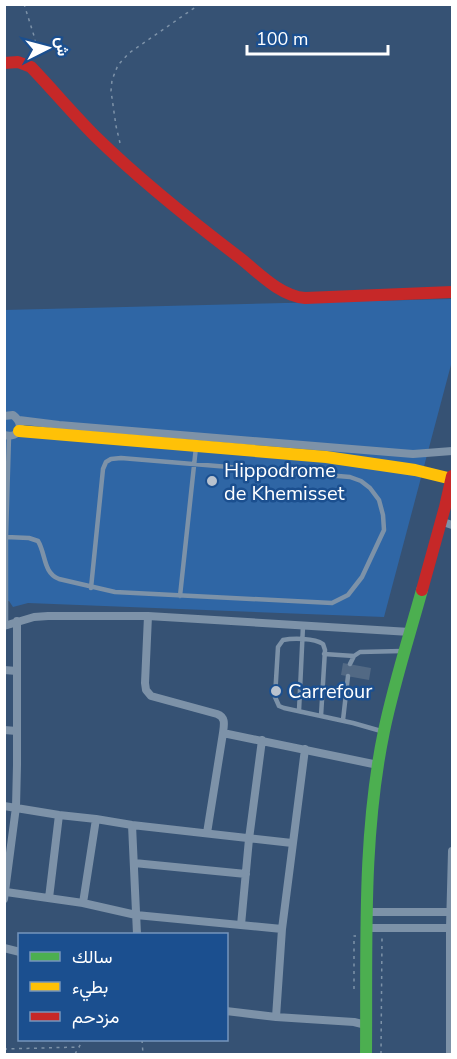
<svg xmlns="http://www.w3.org/2000/svg" width="457" height="1059" viewBox="0 0 457 1059" font-family="'Nunito Sans',Vazirmatn,sans-serif">
<style>
.green{fill:#2f66a5}
.building{fill:#526984}
.lines{fill:none;stroke-linecap:round;stroke-linejoin:round}
.path{stroke:#7d92a8;stroke-width:1.5;stroke-dasharray:3 4.5;stroke-linecap:butt}
.lane{stroke:#7d92a8;stroke-width:4.5}
.street{stroke:#7d92a8;stroke-width:8}
.fast{stroke:#4caf50;stroke-width:12}
.slow{stroke:#ffc107;stroke-width:12}
.jam{stroke:#c62828;stroke-width:12}
.poi-dot{fill:#b9c2ce;stroke:#1b4f8f;stroke-width:2}
.labels{text-anchor:middle;stroke-width:5;stroke-linejoin:round;paint-order:stroke}
.poi-label{font-size:20px;fill:#fff;stroke:#1b4f8f;text-anchor:start}
</style>
<rect width="100%" height="100%" fill="#365274"/>
<path class="green" d="M452 299V361L384 617 28 603 13 607 9 601H5L4 310Z"/>
<path class="building" d="M343 663 371 668 369 680 341 675Z"/>
<g class="lines">
<path class="path" d="M24 4 35 39 36 58
M120 143 116 126 111 91 112 80 118 65 129 53 200 4
M354 989V936H356
M142 1040 143 1054
M4 1049 80 1047
M75 1054 83 1040
M381 1054 382 938"/>
<path class="lane" d="M6 537 29 538 38 541C46 554 43 573 59 579L115 592 332 603 348 595 362 577 384 530 383 515 379 500 370 488 361 481 350 477 121 458 111 459 106 462 103 469 91 588
M180 596 196 447
M6 625V537L9 437
M324 654 354 656
M350 664 354 656 360 652 402 651
M299 711 303 626
M321 716 325 650 323 644C314 638 293 638 283 640L278 647 275 697 279 706 284 708 353 723 381 731
M343 720 348 676"/>
<path class="street" d="M4 416 13 415C25 424 20 439 4 435
M19 420 59 425 413 454 452 451
M440 521 452 525
M148 616 145 683 146 690 151 696 217 714C226 717 224 725 223 733L207 833
M4 626 34 617 48 616H148L410 632
M4 670 17 671
M4 730 17 731
M223 733 378 765
M4 806 59 815 96 819 83 903
M96 819 132 825 292 843
M132 825 137 934
M134 863 246 874
M6 892 83 903 136 915 282 929
M49 898 59 815
M4 899 16 807 17 765V621
M366 912H452
M241 925 249 839 262 740
M367 928H452
M4 948 20 952
M226 1011 276 1017 354 1022 366 1025
M276 1017 282 929 305 749
M450 1054V928L452 851"/>
<path class="fast" d="M366 1054C367 947 362 837 384 731 394 683 409 637 422 590"/>
<path class="slow" d="M19 431 326 457 415 470 452 479"/>
<path class="jam" d="M4 63 18 62 31 67C53 90 74 115 96 137 141 181 190 220 240 258 259 273 280 296 305 298L452 292
M422 590 445 507 452 476"/>
</g>
<g class="poi-dot">
<circle cx="212" cy="481" r="6"/>
<circle cx="276" cy="691" r="6"/>
</g>
<g class="labels">
<g class="poi-label">
<text x="224" y="477">Hippodrome<tspan x="224" dy="23">de Khemisset</tspan></text>
<text x="288" y="698">Carrefour</text>
</g>
</g>
<rect width="457" height="1059" fill="none" stroke="#ffffff" stroke-width="12"/>
<rect x="18" y="933" width="210" height="108" fill="#1b4f8f" stroke="#7695bc" stroke-width="1.5"/>
<rect x="30" y="952" width="30" height="9" fill="#4caf50" stroke="#7695bc" stroke-width="1.5"/>
<text x="72" y="963" font-size="18" fill="#ffffff">سالك</text>
<rect x="30" y="982" width="30" height="9" fill="#ffc107" stroke="#7695bc" stroke-width="1.5"/>
<text x="72" y="993" font-size="18" fill="#ffffff">بطيء</text>
<rect x="30" y="1012" width="30" height="9" fill="#c62828" stroke="#7695bc" stroke-width="1.5"/>
<text x="72" y="1023" font-size="18" fill="#ffffff">مزدحم</text>
<g transform="translate(48 48) rotate(84)" stroke="#1b4f8f" stroke-width="4.5" paint-order="stroke">
<path d="M0-4.5L10 22L0 15L-10 22Z" fill="#ffffff"/>
<text y="-9" font-size="16" font-weight="bold" text-anchor="middle" fill="#ffffff">ش</text>
</g>
<path d="M247 45v9h141v-9" fill="none" stroke="#ffffff" stroke-width="3"/>
<text x="256" y="45" font-size="18" fill="#ffffff" stroke="#1b4f8f" stroke-width="4.5" paint-order="stroke">100 m</text>
</svg>
